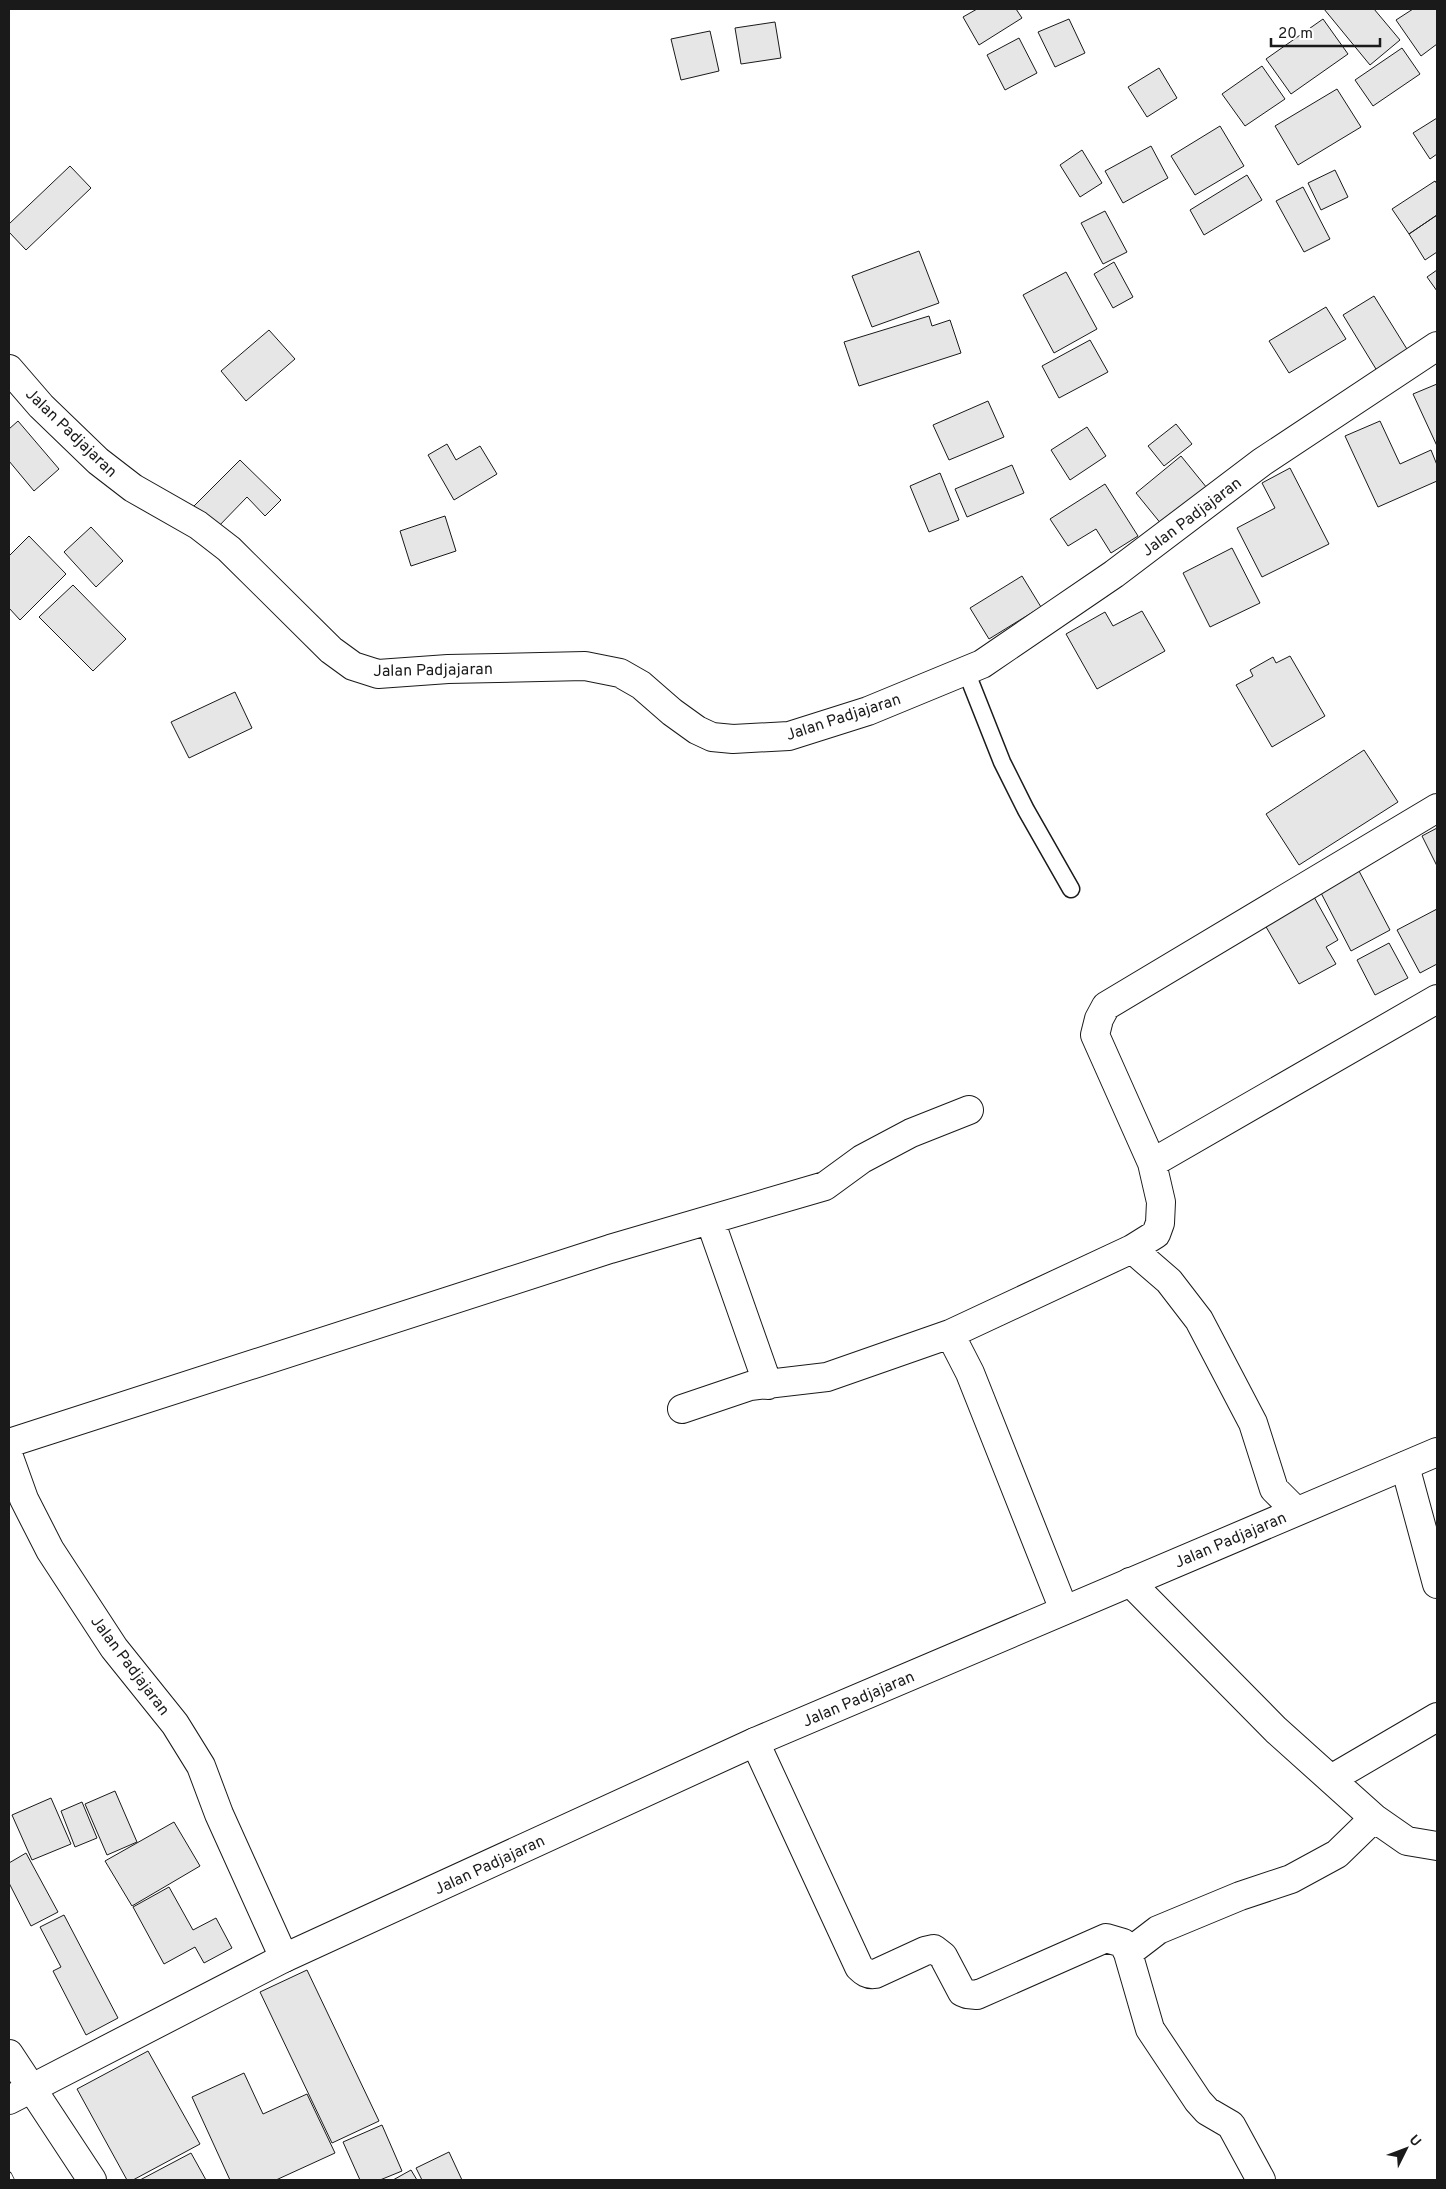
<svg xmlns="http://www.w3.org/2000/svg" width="1446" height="2189" viewBox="0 0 1446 2189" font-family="Overpass,sans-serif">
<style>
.building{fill:#e6e6e6;stroke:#1a1a1a}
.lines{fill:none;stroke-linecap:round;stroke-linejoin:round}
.lane-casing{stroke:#1a1a1a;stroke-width:19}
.street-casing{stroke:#1a1a1a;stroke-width:30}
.secondary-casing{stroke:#1a1a1a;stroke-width:30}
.lane{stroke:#fff;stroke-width:16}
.street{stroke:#fff;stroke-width:28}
.secondary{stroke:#fff;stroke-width:28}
.rail-casing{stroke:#1a1a1a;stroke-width:5.5}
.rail{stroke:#fff;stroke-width:4;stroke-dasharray:11;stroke-linecap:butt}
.labels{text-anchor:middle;stroke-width:4;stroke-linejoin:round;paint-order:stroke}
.street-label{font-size:16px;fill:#1a1a1a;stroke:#fff}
</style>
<rect width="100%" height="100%" fill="#fff"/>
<path class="building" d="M977 9H1016L1022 18 979 45 963 17Z
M1324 9H1374L1400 40 1370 65Z
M1413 9H1437V44L1421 56 1396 20Z
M1069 19 1085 53 1055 67 1038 32Z
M1323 19 1348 54 1291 94 1266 59Z
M775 22 781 58 741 64 735 28Z
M710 31 719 71 681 80 671 39Z
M1019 38 1037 73 1005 90 987 55Z
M1402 48 1420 74 1373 106 1355 80Z
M1262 66 1285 99 1245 126 1222 94Z
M1159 68 1177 98 1147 117 1128 87Z
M1337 89 1361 127 1298 165 1275 126Z
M1437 118V154L1430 159 1413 133Z
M1220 126 1244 166 1195 195 1171 156Z
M1151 146 1168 178 1123 203 1105 171Z
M1082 150 1102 183 1080 197 1060 165Z
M70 166 91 188 26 250 9 232V224Z
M1335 170 1348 197 1321 210 1308 183Z
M1247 175 1262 200 1204 235 1190 210Z
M1435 181 1437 184V215L1409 234 1392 209Z
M1303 187 1330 239 1304 252 1276 201Z
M1105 211 1127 252 1103 264 1081 223Z
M1437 215V252L1425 260 1409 234Z
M919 251 939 303 872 327 852 276Z
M1114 262 1133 297 1113 308 1094 274Z
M1437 270V291L1427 277Z
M1066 272 1097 329 1054 353 1023 295Z
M1374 296 1410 354 1379 374 1343 315Z
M1326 307 1346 339 1289 373 1269 341Z
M929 316 932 326 950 320 961 353 859 386 844 342Z
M269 330 295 359 246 401 221 371Z
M1090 340 1108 372 1059 398 1042 366Z
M1437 384V446L1413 394Z
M988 401 1004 437 949 460 933 425Z
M18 421 59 469 34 491 9 461V429Z
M1380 421 1400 464 1431 450 1437 465V481L1378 507 1345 436Z
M1176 424 1192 444 1164 466 1148 446Z
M1087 427 1106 456 1070 480 1051 450Z
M447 444 456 460 480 446 497 474 454 500 428 455Z
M1181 456 1207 488 1162 525 1136 493Z
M240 460 281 500 265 516 247 497 216 529 193 507Z
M1012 465 1024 493 967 517 955 489Z
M1290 468 1329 544 1262 577 1237 528 1275 508 1262 483Z
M940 473 959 520 929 532 910 486Z
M1105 484 1138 536 1111 553 1096 529 1068 546 1050 519Z
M445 516 456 551 411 566 400 531Z
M91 527 123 561 96 587 64 552Z
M29 536 66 574 20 620 9 608V556Z
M1232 548 1260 603 1210 627 1183 573Z
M1022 576 1041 607 989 639 970 608Z
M73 585 126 639 93 671 39 617Z
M1142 611 1165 651 1097 689 1066 634 1105 612 1113 626Z
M1290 656 1325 716 1272 747 1236 685 1253 676 1250 670 1273 657 1276 663Z
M235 692 252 728 189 758 171 722Z
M1364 750 1398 802 1299 865 1266 814Z
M1437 828V866L1422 836Z
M1359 871 1390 930 1351 951 1320 891Z
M1314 897 1338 940 1326 947 1336 964 1299 984 1265 925Z
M1437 909V964L1420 973 1397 930Z
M1389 943 1408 978 1375 995 1357 960Z
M115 1791 137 1842 107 1855 85 1804Z
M51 1798 71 1844 32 1860 12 1815Z
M82 1802 97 1838 75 1847 61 1811Z
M174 1822 200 1866 132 1906 105 1861Z
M26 1853 58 1912 31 1926 9 1883V1863Z
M169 1887 193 1930 216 1918 232 1948 204 1963 195 1947 164 1964 133 1907Z
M64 1915 118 2018 86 2035 53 1971 61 1967 40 1927Z
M307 1970 379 2121 332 2143 260 1992Z
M148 2051 200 2144 133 2180H127L77 2089Z
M244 2073 263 2114 307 2094 335 2153 276 2180H230L192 2097Z
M382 2125 402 2171 380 2180H360L343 2142Z
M449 2152 462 2180H422L416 2168Z
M191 2153 206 2180H140Z
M411 2170 417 2180H393Z"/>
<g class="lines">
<g class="lane-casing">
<path id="lane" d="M966 671 1002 762 1026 810 1071 889"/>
</g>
<g class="street-casing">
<path id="street" d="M9 369 41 406 98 461 133 488 198 525 229 549 331 650 353 666 378 674 448 669 585 666 620 673 641 685 672 712 697 730 712 737 733 739 789 736 868 711 982 664 1114 574 1262 462 1437 346
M1152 1163 1437 999
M710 1220 768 1385
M1132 1249 1169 1281 1199 1320 1253 1423 1274 1489 1296 1511
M682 1409 750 1386 827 1377 950 1334
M9 1443 610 1249 825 1186 862 1159 911 1133 969 1110
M9 1457 24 1499 50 1550 114 1648 175 1724 201 1766 219 1814 284 1958
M1405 1466 1437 1584
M1130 1582 1276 1730 1374 1818 1407 1841 1437 1846
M1064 1610 970 1373 950 1334 1132 1249 1156 1234 1160 1223 1161 1202 1152 1163 1095 1035 1099 1019 1106 1006 1437 808
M755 1742 859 1967C864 1972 868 1975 875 1974L925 1951 934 1949 943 1956 962 1992 967 1994 977 1995 1106 1938 1123 1943 1128 1953 1150 2029 1198 2101 1207 2111 1231 2125 1261 2180
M1331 1779 1437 1717
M1128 1953 1158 1930 1240 1896 1291 1879 1337 1854 1374 1818
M9 2054 92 2180"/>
</g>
<g class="secondary-casing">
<path id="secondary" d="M9 2100 284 1958 755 1742 1437 1452"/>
</g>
<use href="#lane" class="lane"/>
<use href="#street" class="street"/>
<use href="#secondary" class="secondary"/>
<g class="rail-casing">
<path id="rail" d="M9 2174 12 2180"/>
</g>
<use href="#rail" class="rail"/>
</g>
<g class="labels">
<g class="street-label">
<text transform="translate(72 432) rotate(44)" y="6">Jalan Padjajaran</text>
<text transform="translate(1191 516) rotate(-37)" y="6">Jalan Padjajaran</text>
<text transform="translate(433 669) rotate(-1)" y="6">Jalan Padjajaran</text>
<text transform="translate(843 716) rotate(-18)" y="6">Jalan Padjajaran</text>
<text transform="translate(1230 1539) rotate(-23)" y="6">Jalan Padjajaran</text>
<text transform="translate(131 1665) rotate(53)" y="6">Jalan Padjajaran</text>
<text transform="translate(858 1698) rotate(-23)" y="6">Jalan Padjajaran</text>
<text transform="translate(489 1864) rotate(-25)" y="6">Jalan Padjajaran</text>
</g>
</g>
<rect width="1446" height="2189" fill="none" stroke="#1a1a1a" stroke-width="20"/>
<g transform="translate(1406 2149) rotate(48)" stroke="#ffffff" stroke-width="4" paint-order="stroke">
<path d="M0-4L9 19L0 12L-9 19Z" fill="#1a1a1a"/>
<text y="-8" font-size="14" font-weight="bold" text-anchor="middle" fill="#1a1a1a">U</text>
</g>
<path d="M1271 38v8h109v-8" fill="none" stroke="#1a1a1a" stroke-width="2.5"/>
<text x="1278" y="38" font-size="15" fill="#1a1a1a" stroke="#ffffff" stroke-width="4" paint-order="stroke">20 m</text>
</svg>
